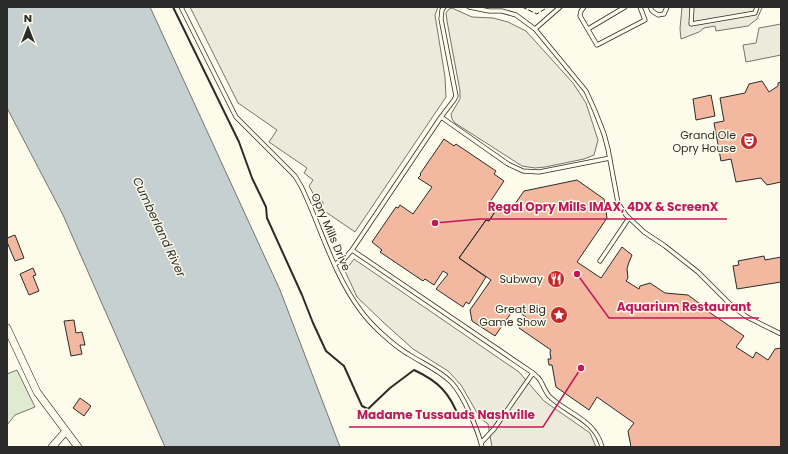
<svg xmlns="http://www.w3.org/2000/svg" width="788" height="454" viewBox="0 0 788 454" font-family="Poppins,sans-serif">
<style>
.green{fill:#deebd1;stroke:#74746e}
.parking{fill:#eceadb;stroke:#74746e}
.water{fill:#c7d0d0;stroke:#74746e}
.building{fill:#f2b8a0;stroke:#2b2b2b}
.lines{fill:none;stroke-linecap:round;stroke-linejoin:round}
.service-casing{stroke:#2b2b2b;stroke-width:5}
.minor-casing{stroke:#2b2b2b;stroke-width:8}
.service{stroke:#fdfbea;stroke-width:3.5}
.minor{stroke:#fdfbea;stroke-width:7}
.fence{stroke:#2b2b2b;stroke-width:1;stroke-dasharray:5 2;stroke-linecap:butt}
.wall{stroke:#2b2b2b;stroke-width:2}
.labels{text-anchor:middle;stroke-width:3;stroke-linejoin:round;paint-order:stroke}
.poi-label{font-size:11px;fill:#2b2b2b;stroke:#fdfbea;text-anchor:end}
.street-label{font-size:11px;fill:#2b2b2b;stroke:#fdfbea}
.water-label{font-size:12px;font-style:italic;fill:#2b2b2b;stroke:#fdfbea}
.leader{fill:none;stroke:#c2185b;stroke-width:1.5}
.callout-dot{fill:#c2185b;stroke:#fdfbea;stroke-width:1.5}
.callout-label{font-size:12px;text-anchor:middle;font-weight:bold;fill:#c2185b;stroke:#fdfbea;stroke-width:3;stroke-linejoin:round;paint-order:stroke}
</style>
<rect width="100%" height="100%" fill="#fdfbea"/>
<path class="green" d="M17 370 35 407 15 415 7 425V374Z"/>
<path class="parking" d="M190 7H438L435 15 445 77 446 97 355 232 320 208 323 204V202L315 197 309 186 313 180 304 173 307 168 269 142 277 130 238 103Z
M682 7H762V8L757 19 748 26 716 31 715 26 704 28 699 32 681 39 680 29Z
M452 8 472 17 493 18 508 22 526 31 573 83 586 103 598 140 594 155 584 159 545 167 535 168 522 166 455 123 452 119 451 114 460 99V91L447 21 446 13 449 9Z
M781 24V55L746 62 743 45 756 43 759 28Z
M354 259 519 372 544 401 590 433 596 447H492L488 424 480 418 461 385 448 371 413 349 383 322 357 297 345 271Z"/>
<path class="water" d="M7 7H150L280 290 340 447H165L63 215 7 108Z"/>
<path class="building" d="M762 81 769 92 778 86V83L781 82V182L767 185 761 178 736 182 731 159 721 161 714 123 724 121 720 98 745 93 749 84Z
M711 95 715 116 696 120 693 99Z
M444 139 454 146 456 144 496 171 494 174 504 181 490 202 498 207 489 221 486 220 459 258 486 277 469 304 466 302 463 307 436 289 448 274 443 271 434 285 425 279 423 281 380 252 382 250 372 242 396 207 398 208 400 205 413 214 432 187 418 178 421 175 420 174Z
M577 180 604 199 607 218 577 262 601 278 622 247 632 255 629 262 627 269 628 278 626 281 639 289 640 286 650 283 665 293 688 295 707 309 706 310 744 336 736 347 753 358 756 352 768 360 775 349 781 348V447H631L628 431 634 423 597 397 589 410 556 387 552 365H549L548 359H551L550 352 551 350 519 328 526 317 514 309 495 336 472 321 470 310 491 280 459 258 486 220 489 221 498 207 508 214 524 191Z
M15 235 24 258 15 261 7 242V238Z
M764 256 765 260 781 257V282L737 289 733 266 739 265 738 261Z
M33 268 36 275 33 276 39 291 29 295 20 274Z
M74 320 76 333 82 332 85 345H80L82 354 71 356 64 321Z
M80 398 91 406 84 416 73 408Z"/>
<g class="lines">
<g class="service-casing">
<path id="service" d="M181 7 236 117 295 176 301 186C321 227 333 274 361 311 371 325 393 345 408 354 422 363 439 370 451 382 463 394 478 430 482 447
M469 7 489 11H502L516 15 535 29 586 91 595 111 604 134 608 149 618 203 626 215 644 232 665 246 698 272 733 307 747 317 781 334
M584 7 581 11 580 16 597 45 645 20 640 7
M650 7 652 11 658 15 664 14 667 7
M692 7 691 24 755 13 757 7
M535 29 560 7
M588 29 625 7
M441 117 454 100 456 96 441 19 442 10 444 7
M352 250 533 373C535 375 538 377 540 380 543 385 545 391 549 396 567 414 595 419 602 447
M600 261 629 218
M335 264 344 259 352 250 441 117 508 164 523 171 539 172 610 158
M481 443 494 429 533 373"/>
</g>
<g class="minor-casing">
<path id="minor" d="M7 328 37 392 78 447
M52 447 66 431"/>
</g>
<use href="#service" class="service"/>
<use href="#minor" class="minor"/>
<path class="fence" d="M522 7 537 14 548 7"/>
<path class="wall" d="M173 7 239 142 252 178 266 207 267 218 302 295 313 323 326 351 344 366 362 406 368 409 390 388 414 370C438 381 450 393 459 418"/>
</g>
<defs>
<g id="theatre-disc" transform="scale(0.9)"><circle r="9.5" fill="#c62828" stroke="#fdfbea"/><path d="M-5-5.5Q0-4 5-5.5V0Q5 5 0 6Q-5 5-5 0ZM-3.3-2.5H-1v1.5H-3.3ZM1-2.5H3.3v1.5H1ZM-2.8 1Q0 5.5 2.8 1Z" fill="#fff"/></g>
<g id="restaurant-disc" transform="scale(0.9)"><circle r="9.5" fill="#c62828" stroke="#fdfbea"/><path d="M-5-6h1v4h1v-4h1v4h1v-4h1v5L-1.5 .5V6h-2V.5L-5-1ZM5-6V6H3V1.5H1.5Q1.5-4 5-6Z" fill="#fff"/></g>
<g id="sight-disc" transform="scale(0.9)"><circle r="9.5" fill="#c62828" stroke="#fdfbea"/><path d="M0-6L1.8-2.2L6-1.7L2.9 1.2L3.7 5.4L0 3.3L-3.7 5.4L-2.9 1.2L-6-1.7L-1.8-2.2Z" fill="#fff"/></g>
</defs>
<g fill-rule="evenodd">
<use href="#theatre-disc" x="749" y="141"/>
<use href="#restaurant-disc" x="556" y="279"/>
<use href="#sight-disc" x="559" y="315"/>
</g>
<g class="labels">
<g class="poi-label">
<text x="736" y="139">Grand Ole<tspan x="736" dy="13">Opry House</tspan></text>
<text x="543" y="283">Subway</text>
<text x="546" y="313">Great Big<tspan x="546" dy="13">Game Show</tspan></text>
</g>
<g class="street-label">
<text transform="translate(331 232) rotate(67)" y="4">Opry Mills Drive</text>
</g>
<g class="water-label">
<text transform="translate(159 227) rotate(65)" y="4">Cumberland River</text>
</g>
</g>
<path class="leader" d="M435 223L480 219H727M577 274L609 318H759M581 368L543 427H349"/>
<g class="callout-dot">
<circle cx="435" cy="223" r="4"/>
<circle cx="577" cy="274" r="4"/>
<circle cx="581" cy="368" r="4"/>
</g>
<g class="callout-label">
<text x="603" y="211">Regal Opry Mills IMAX, 4DX &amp; ScreenX</text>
<text x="684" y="311">Aquarium Restaurant</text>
<text x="446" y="419">Madame Tussauds Nashville</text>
</g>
<rect width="788" height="454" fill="none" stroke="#2b2b2b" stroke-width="16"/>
<g transform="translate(28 28)" stroke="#fdfbea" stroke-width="3" paint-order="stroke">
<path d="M0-3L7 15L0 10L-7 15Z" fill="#2b2b2b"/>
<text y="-6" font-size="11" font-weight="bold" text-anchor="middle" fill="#2b2b2b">N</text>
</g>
</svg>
